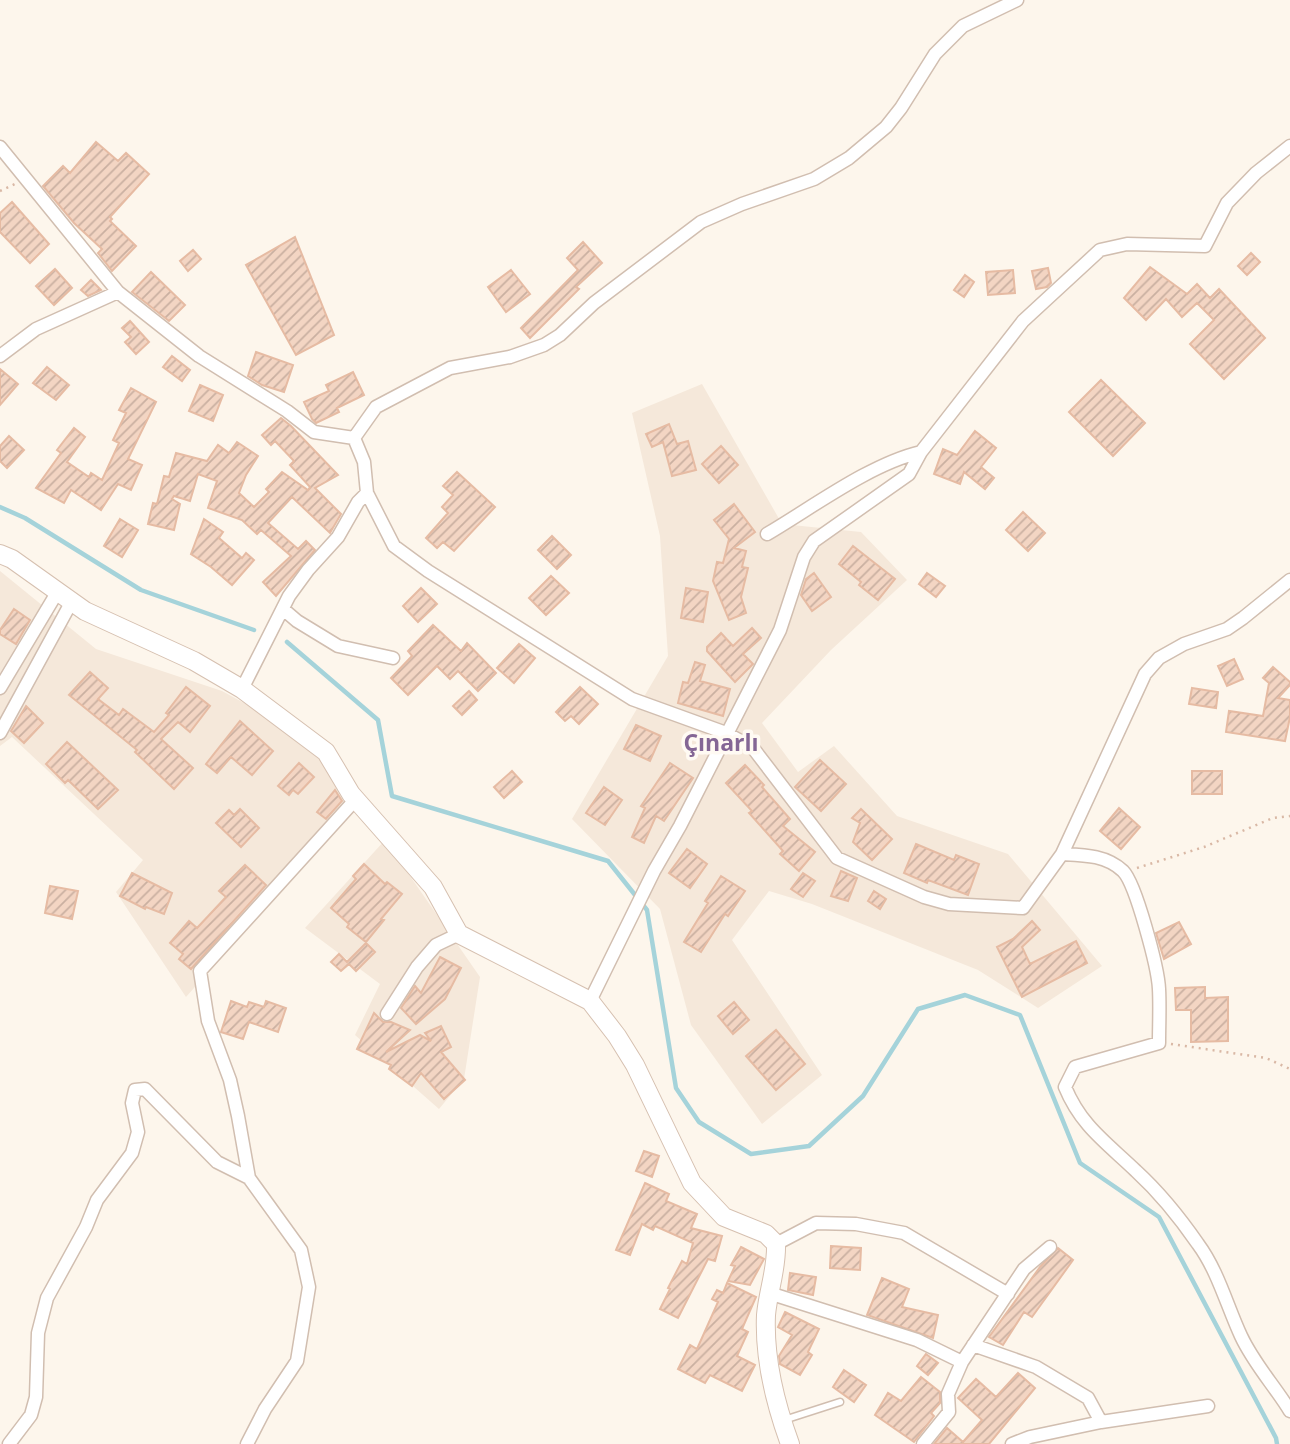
<svg xmlns="http://www.w3.org/2000/svg" width="1290" height="1444" viewBox="0 0 1290 1444" font-family="'Open Sans',sans-serif">
<style>
.residential{fill:#f5e8da}
.lines{fill:none;stroke-linecap:round;stroke-linejoin:round}
.stream{stroke:#a5d3da;stroke-width:4.5}
.building{fill:url(#building-hatch);stroke:#e6bba3;stroke-width:2}
.lane-casing{stroke:#d1beb0;stroke-width:9}
.street-casing{stroke:#d1beb0;stroke-width:15}
.secondary-casing{stroke:#d6c0b0;stroke-width:20}
.path{stroke:#d9b8a5;stroke-width:2.5;stroke-dasharray:2 5;stroke-linecap:butt}
.lane{stroke:#fff;stroke-width:6}
.street{stroke:#fff;stroke-width:12}
.secondary{stroke:#fff;stroke-width:18}
.labels{text-anchor:middle;stroke-width:7;stroke-linejoin:round;paint-order:stroke}
.quarter-label{font-size:23px;font-weight:bold;fill:#846695;stroke:#fffaf3}
</style>
<defs>
<pattern id="building-hatch" width="6" height="6" patternUnits="userSpaceOnUse" patternTransform="scale(1.75)"><rect width="6" height="6" fill="#f3d5c3"/><path d="M-1 1l2-2M0 6l6-6M5 7l2-2" fill="none" stroke="#cab0a1"/></pattern>
</defs>
<rect width="100%" height="100%" fill="#fdf6ec"/>
<path class="residential" d="M702 384 782 524 861 532 907 580 831 650 762 723 798 772 834 746 897 816 1008 854 1102 966 1038 1008 978 970 812 904 769 891 732 940 822 1075 762 1124 691 1025 660 909 572 819 668 656 660 536 632 413Z
M0 571 96 649 222 691 334 752 355 807 186 997 116 892 143 860 12 737 0 746Z
M385 840 480 977 464 1079 439 1109 355 1035 380 984 305 928Z"/>
<g class="lines">
<path class="stream" d="M0 507 25 518 141 590 254 630
M287 642 378 720 392 796 608 861 647 910 676 1088 699 1122 751 1154 809 1146 863 1096 918 1009 965 995 1020 1015 1080 1163 1159 1217 1276 1438 1277 1444"/>
</g>
<path class="building" d="M96 142 118 161 126 153 149 174 110 217 112 219 110 221 136 246 112 271 98 253 102 249 74 223 43 186 63 166 70 173Z
M12 202 49 244 30 263 0 232V213Z
M295 237 334 335 296 355 246 265Z
M583 242 602 263 576 287 579 289 530 338 521 328 578 270 567 258Z
M193 250 201 259 188 271 180 261Z
M1251 253 1260 262 1247 275 1238 266Z
M1150 267 1187 294 1197 284 1210 298 1219 289 1265 338 1224 379 1190 344 1214 320 1197 303 1182 317 1166 299 1146 320 1124 298Z
M1048 268 1051 283 1047 287 1036 289 1032 271Z
M55 269 72 288 54 305 36 286Z
M511 270 530 294 506 312 488 287Z
M1013 270 1015 293 988 295 986 272Z
M151 272 185 305 169 321 132 292Z
M965 275 974 282 964 297 954 290Z
M91 280 101 290 88 296 81 290Z
M130 321 149 342 136 354 125 342 131 337 122 328Z
M256 352 293 365 284 392 262 385 248 376Z
M172 356 190 370 182 381 163 367Z
M47 367 69 385 56 400 33 383Z
M0 369 18 384 0 405Z
M353 372 364 395 337 408 339 412 316 423 312 419 304 402 329 391 326 385Z
M1101 380 1145 423 1113 456 1069 412Z
M200 385 223 395 213 421 189 411Z
M131 388 156 402 128 459 142 465 131 490 118 484 101 510 71 490 64 503 36 488 61 453 57 450 74 428 85 437 67 462 89 477 91 473 102 480 119 443 113 440 126 413 119 410Z
M281 418 291 426 338 475 315 488 341 514 330 533 292 497 268 523 298 549 306 541 315 550 276 596 263 582 291 556 261 530 257 534 242 520 208 508 217 481 198 474 190 501 174 496 172 499 180 504 174 530 148 524 153 503 157 504 164 476 169 477 176 453 207 461 218 445 229 453 237 442 258 456 246 475 239 493 254 507 269 492 266 489 282 472 308 490 310 487 290 465 294 461 275 441 271 445 262 435Z
M669 424 677 444 688 441 696 470 672 476 663 442 652 447 646 434Z
M975 431 996 448 981 467 994 478 985 489 964 472 960 484 934 474 943 449 957 455Z
M9 436 24 450 7 468 0 461V446Z
M721 446 738 465 719 483 702 464Z
M457 472 495 507 454 551 443 542 437 548 426 538 448 513 442 507 453 495 443 486Z
M734 504 755 532 734 548 746 551 742 567 748 568 741 597 746 613 729 620 713 581 717 562 723 563 729 539 714 520Z
M1023 512 1045 533 1028 551 1006 530Z
M120 519 138 530 122 557 104 546Z
M204 519 223 532 219 538 242 558 246 553 254 560 232 585 211 567 191 554Z
M552 536 571 555 557 569 538 550Z
M853 546 895 579 878 600 859 585 861 582 839 564Z
M814 573 831 597 812 611 801 595 806 579Z
M927 573 945 586 936 597 919 584Z
M551 576 569 593 546 615 529 598Z
M421 588 437 604 418 622 403 606Z
M686 588 708 592 703 622 681 618Z
M14 609 30 620 16 644 0 634V630Z
M433 625 461 651 467 643 496 673 478 691 458 671 450 679 437 666 408 695 391 678 412 656 408 651Z
M752 628 761 638 743 654 753 664 735 682 707 651V647L721 633 733 646Z
M519 644 535 658 514 683 497 668Z
M1234 659 1243 679 1227 686 1218 666Z
M695 662 705 665 700 681 730 689 723 716 678 703 683 682 688 683Z
M1273 667 1290 682V685L1278 698 1290 700V717L1285 741 1226 732 1229 711 1263 716 1269 683 1263 678Z
M90 672 108 688 98 699 119 715 123 709 154 732 169 715 166 713 186 687 210 706 190 732 178 722 161 739 193 768 174 789 135 752 137 750 69 695Z
M580 687 598 704 579 724 571 716 565 721 556 712Z
M1192 688 1218 692 1216 708 1189 704Z
M469 691 477 700 462 715 453 706Z
M26 706 43 723 24 743 11 731Z
M240 721 273 751 252 775 231 757 217 773 206 764Z
M636 725 661 736 650 761 624 749Z
M67 742 118 790 98 809 68 780 65 783 46 764Z
M820 760 846 784 821 811 795 787Z
M299 763 314 777 298 794 293 790 289 795 278 786Z
M670 763 693 778 664 821 656 816 644 843 632 837 645 808 641 806Z
M745 765 764 785 762 787 790 819 783 826 815 852 799 871 780 854 783 851 749 813 752 811 726 783Z
M512 771 522 782 504 798 494 787Z
M1192 771H1222V794H1192Z
M604 787 622 800 605 825 586 813Z
M335 790 342 801 326 819 317 812Z
M1119 808 1140 827 1121 849 1100 831Z
M240 809 259 828 241 847 216 823 229 810 234 815Z
M861 809 892 839 872 860 853 842 860 823 852 818Z
M916 844 954 860 956 855 979 864 968 895 928 880 927 883 904 873Z
M687 849 707 864 690 888 669 873Z
M364 864 385 884 387 882 402 894 381 919 384 920 366 942 347 927 349 924 331 908 356 879 353 876Z
M245 865 266 885 191 969 179 959 183 954 170 943 189 921 197 928 226 897 219 891Z
M841 871 857 878 848 901 831 896Z
M132 873 172 893 164 914 146 907 145 909 120 896Z
M803 873 815 881 803 897 791 889Z
M721 876 745 891 728 916 725 914 701 952 684 942 708 903 705 901Z
M50 886 78 891 72 919 45 913Z
M874 891 886 899 880 909 868 901Z
M1032 921 1040 930 1022 947 1030 964 1076 941 1087 963 1022 997 997 947 1013 939Z
M1179 922 1191 944 1164 959 1156 933Z
M366 943 375 952 356 971 349 964 341 971 331 962 339 954 347 962Z
M440 957 461 968 445 999 416 1024 401 1008 415 986 421 993Z
M1205 987V998L1228 997V1041L1191 1042V1010H1176L1175 988Z
M231 1001 247 1007 249 1002 264 1007 266 1001 286 1008 278 1032 249 1022 243 1039 221 1032Z
M734 1002 749 1020 733 1034 718 1016Z
M374 1013 383 1022H391L410 1030 386 1052 420 1035 431 1041 425 1033 441 1026 451 1047 441 1052 465 1080 444 1099 421 1073 412 1086 389 1069 391 1065 357 1049Z
M776 1030 805 1064 776 1090 746 1056Z
M644 1151 659 1156 652 1177 636 1171Z
M645 1183 669 1194 666 1201 697 1214 691 1228 722 1236 715 1261 708 1259 678 1318 660 1309 670 1289 668 1288 682 1261 687 1264 693 1243 655 1226 653 1230 642 1224 630 1255 616 1250Z
M831 1246 861 1248 860 1270 830 1268Z
M741 1247 764 1259 750 1285 728 1281 735 1266 731 1265Z
M1058 1248 1073 1260 1032 1317 1024 1312 1003 1345 989 1337 1040 1267Z
M790 1273 816 1277 813 1295 788 1290Z
M882 1278 909 1289 902 1307 938 1315 933 1338 867 1315Z
M727 1283 756 1297 742 1329 748 1332 737 1356 755 1365 742 1391 710 1375 705 1383 678 1369 690 1345 697 1349 718 1302 712 1299 717 1290 723 1293Z
M785 1312 819 1329 808 1352 812 1355 800 1375 780 1364 779 1356 792 1335 778 1327Z
M926 1354 938 1363 928 1375 917 1366Z
M844 1370 866 1385 854 1402 833 1387Z
M1018 1373 1035 1388 989 1444H934L947 1428 963 1442 982 1420 958 1398 976 1379 996 1397Z
M921 1377 940 1392V1403L931 1413 934 1416 914 1442 875 1415 888 1393 901 1401Z"/>
<g class="lines">
<g class="lane-casing">
<path id="lane" d="M784 1420 840 1402"/>
</g>
<g class="street-casing">
<path id="street" d="M0 147 118 292 199 356 287 411 314 432 354 438
M0 356 36 329 118 292
M354 438 364 462 367 493 394 546 428 571 632 699 726 733 753 748 837 858 924 897 949 904 1023 908 1062 854 1145 674 1159 658 1184 644 1227 629 1243 618 1290 580
M354 438 376 407 450 368 510 357 544 345 560 335 594 303 701 222 742 204 814 179 849 158 886 127 901 108 935 54 963 26 1017 0
M767 534C813 507 870 464 921 452
M283 609 297 621 338 646 393 658
M0 688 58 591
M242 689 289 596 308 570 338 537 358 502 367 493
M0 733 72 601
M1062 854C1084 855 1106 855 1123 871 1136 884 1158 968 1159 989 1160 1007 1159 1025 1159 1043L1075 1067 1065 1087C1081 1126 1107 1143 1136 1171 1160 1193 1180 1218 1198 1244 1218 1271 1227 1306 1241 1336 1254 1364 1274 1385 1290 1411
M590 1001 654 871 680 826 780 630 804 557 814 541 909 474 921 452 1023 321 1100 250 1127 244 1205 246 1227 203 1256 173 1290 146
M387 1014 417 967 436 945 459 934
M776 1244 816 1223 856 1224 904 1233 1008 1294
M769 1293 917 1340 962 1362
M973 1345 1036 1367 1088 1398 1101 1422
M9 1444 31 1415 36 1397 38 1333 47 1298 86 1227 97 1200 132 1153 138 1132 132 1103 135 1090 145 1089 217 1162 249 1178
M247 1444 265 1409 297 1361 309 1287 301 1250 249 1178 238 1116 230 1080 208 1021 200 971 356 799
M923 1444 949 1412 948 1394 962 1362 1024 1269 1050 1247
M1012 1444 1030 1437 1101 1422 1208 1406"/>
</g>
<g class="secondary-casing">
<path id="secondary" d="M0 554 12 559 85 611 194 661 242 689 326 752 351 794 433 887 459 934 590 1001 617 1036 635 1065 692 1183 724 1217 766 1234 776 1244C777 1269 768 1291 766 1315 764 1359 775 1403 790 1444"/>
</g>
<path class="path" d="M0 191 15 184
M1137 868 1204 847 1273 818 1290 816
M1171 1044 1266 1058 1290 1069"/>
<use href="#lane" class="lane"/>
<use href="#street" class="street"/>
<use href="#secondary" class="secondary"/>
</g>
<g class="labels">
<g class="quarter-label">
<text x="721" y="751">Çınarlı</text>
</g>
</g>
</svg>
